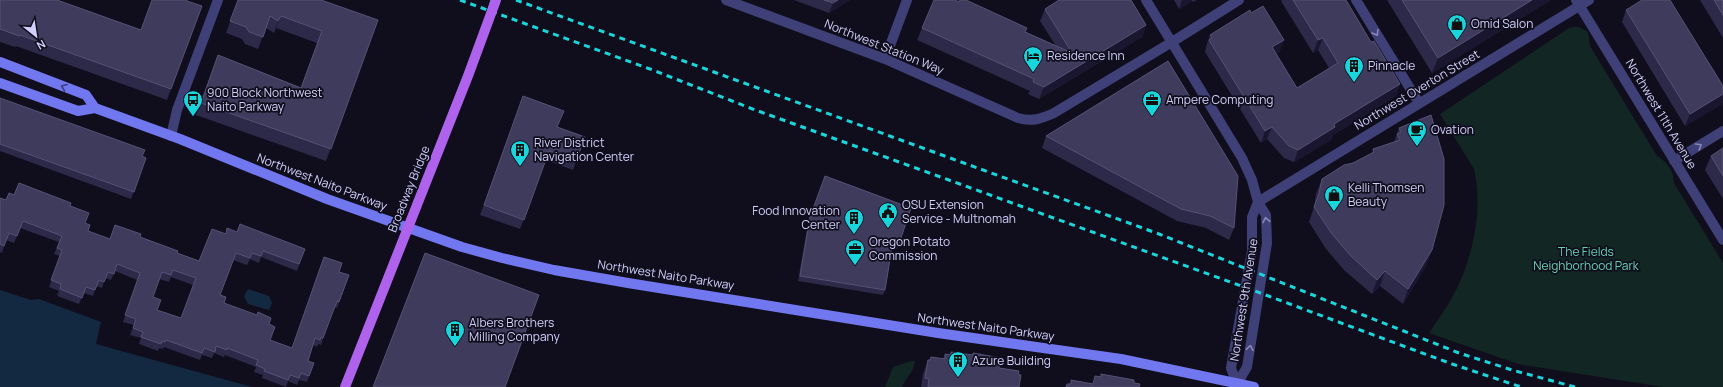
<svg xmlns="http://www.w3.org/2000/svg" width="1723" height="387" viewBox="0 0 1723 387" font-family="Manrope,sans-serif">
<style>
.green{fill:#122624}
.water{fill:#132841}
.lines{fill:none;stroke-linecap:round;stroke-linejoin:round}
.minor{stroke:#3e4077;stroke-width:10}
.tertiary{stroke:#3e4077;stroke-width:10}
.secondary{stroke:#7177ef;stroke-width:10}
.tram{stroke:#19d6dc;stroke-width:1}
.rail{stroke:#19d6dc;stroke-width:3;stroke-dasharray:6 5;stroke-linecap:butt}
.primary-bridge{stroke:#af63ed;stroke-width:10}
.wall{fill:#2c2949;fill-rule:evenodd}
.shaded-wall{fill:#1a1630}
.building{fill:#3e3b5c;stroke:#555275;fill-rule:evenodd}
.oneway{stroke:#8888b8}
.oneway2{stroke:#3c3d7b}
.labels{text-anchor:middle;stroke-width:3.5;stroke-linejoin:round;paint-order:stroke}
.poi-label{font-size:12px;fill:#d1d0fa;stroke:#100e1d;text-anchor:start}
.street-label{font-size:12px;fill:#d1d0fa;stroke:#100e1d}
.park-label{font-size:12px;fill:#65d0ae;stroke:#100e1d}
</style>
<rect width="100%" height="100%" fill="#100e1d"/>
<path class="green" d="M1574 27H1579L1588 32 1590 46 1657 156C1668 163 1673 169 1674 183L1723 263V387H1663L1518 364 1429 333C1439 318 1450 303 1458 286 1474 251 1483 207 1474 169L1440 114 1569 28Z
M911 361H915C914 372 906 377 902 387H885L893 367Z"/>
<path class="water" d="M248 289 269 296 272 303 269 310 248 304 244 296Z
M0 290 31 300 39 299 101 322 96 344 252 387H0Z"/>
<g class="lines">
<path class="minor" d="M726 0 885 59 1018 118C1032 122 1041 119 1054 113L1172 42
M1356 0 1419 103
M1576 0 1723 240
M885 59 907 0
M171 136 177 110 218 0
M1674 161 1723 131
M1258 202 1589 0"/>
<path class="tertiary" d="M1146 0 1242 158 1252 180 1258 202 1266 215 1267 243 1247 367 1237 384
M1172 42 1239 0
M1237 384 1231 368 1252 251V217L1258 202"/>
<path class="secondary" d="M0 62 86 95 95 108
M0 83 78 111 95 108 180 139 327 199 462 247 502 258 554 270 628 283 938 333 1121 359 1254 387"/>
<path class="tram" d="M341 387 482 29 491 0
M349 387 500 0"/>
<path class="rail" d="M460 0 650 69 750 108 1244 287 1452 364 1521 387
M516 0 1159 234 1459 353 1512 370 1575 387"/>
<path class="primary-bridge" d="M345 387 468 76 496 0"/>
</g>
<path class="wall" d="M0 0 171 89 167 100 16 46 15 47 0 42Z
M238 0 378 20 326 161 196 115 218 55 301 88 317 43 276 28 274 33 266 28 258 49 245 44 242 39 226 33Z
M794 0H850L829 13Z
M1174 0H1197L1193 2 1192 1 1179 9Z
M1282 0H1346L1371 42 1400 84 1396 96 1333 135 1331 140 1294 162 1284 158 1267 139 1261 143 1205 52 1206 48V47L1210 35 1251 13 1284 40 1279 52 1276 54 1297 88 1329 68 1318 50 1313 53 1281 1Z
M1387 0H1551L1432 73Z
M1700 0H1723V38Z
M1045 9 1146 25 1142 37 1039 99 1028 94 1030 91 917 40 922 28 1026 32 1056 46 1040 21Z
M1626 10 1723 86V101L1722 104 1685 126 1622 22Z
M1168 61 1234 228 1229 240 1206 228 1177 221 1042 148 1046 136Z
M523 96 557 127 585 137 573 170 546 160 520 229 480 215Z
M0 98 146 158 131 199 0 151Z
M1431 115 1427 264 1403 304 1380 286 1372 294 1345 271 1326 249 1309 222 1314 207 1316 194 1322 179 1372 153 1373 149 1394 142 1399 128Z
M1723 148V199L1705 170 1711 156Z
M825 176 911 208 897 249 892 247 885 290 883 295 798 281 808 223Z
M14 195 70 206 85 223 88 231 110 239 140 237 177 253 199 261 226 234 237 232 305 249 297 271 261 257 259 263 250 259 247 265 233 260 220 295 224 303 269 324 270 340 292 348 339 272 349 275 337 308 334 307 321 345 318 344 317 347 313 345 308 361 314 363 307 382 299 380 297 385 288 381 286 387 262 378 263 375 254 372 256 367 225 355 224 357 214 353 212 358 202 355 200 360 164 347 163 349 159 348 158 351 139 344 141 338 130 335 134 325 123 322 137 280 115 271 111 280 105 278 102 288 96 286 93 296 84 293 79 304 57 296 59 291 49 287 60 256 54 254 59 242 20 228 14 243 6 240 2 253 0 252V198L6 200ZM171 277 193 285 181 318 157 310 153 297 159 279 169 282Z
M951 352 972 355 973 353 999 368 1018 374 1019 387H921L923 374 928 360H930L931 357 943 359 945 354H950Z"/>
<path class="shaded-wall" d="M838 0H850L829 13 833 3Z
M1182 0H1192V1L1179 9Z
M1532 0H1551L1432 73 1438 58Z
M281 16 276 28 274 33 278 21Z
M1146 25 1142 37 1039 99 1044 87Z
M1323 38 1318 50 1313 53 1318 40Z
M1284 40 1279 52 1268 59 1272 47Z
M1400 84 1396 96 1333 135 1331 140 1294 162 1298 150 1334 124Z
M1723 94V101L1722 104 1685 126 1690 114Z
M1272 127 1267 139 1261 143 1265 131Z
M1432 250 1427 264 1403 304 1408 289Z
M1385 271 1380 286 1372 294 1377 280Z"/>
<path class="building" d="M0 0H57L141 30 152 0H187V1L202 6 171 89 20 35 19 36 0 29Z
M238 0H321L378 20 331 149 201 103 218 55 301 88 322 31 281 16 278 21 270 16 263 37 249 32 246 27 230 21Z
M824 0H838L833 3Z
M934 0H955L959 2 960 0H966L1027 28 1025 32 1072 53 1045 9 1059 0H1131L1146 25 1044 87 1033 82 1034 79 922 28Z
M1293 0H1346L1371 42 1374 41 1400 84 1334 124 1335 127 1298 150 1289 146 1272 127 1265 131 1209 40 1212 38 1210 35 1250 10 1251 13 1263 6 1284 40 1272 47 1297 88 1338 63 1323 38 1318 40Z
M1402 0H1532L1438 58Z
M1642 0H1670L1723 86V94L1690 114 1626 10Z
M1714 0H1723V15Z
M1168 61 1238 176 1234 228 1210 216 1181 209 1046 136Z
M523 96 564 111 557 127 585 137 576 161 549 151 524 220 484 205Z
M0 98 145 150 142 156 146 158 134 192 0 144Z
M1431 115 1444 159V205L1432 250 1408 289 1385 271 1377 280 1351 256 1332 234 1314 207 1319 194 1322 179 1344 165 1353 163 1374 152 1373 149 1400 140 1397 134 1401 132 1399 128Z
M1723 148V176L1711 156Z
M825 176 911 208 899 244 893 241 885 290 800 276 810 217Z
M19 183 71 203 70 206 73 207 89 213 85 223 90 225 88 231 110 239 115 225 141 234 140 237 178 251 177 253 199 261 212 229 226 234 227 228 237 232 240 224 305 249 299 264 263 251 261 256 252 253 250 258 236 253 220 295 226 297 224 303 257 315 258 312 271 318 269 324 275 327 270 340 292 348 324 257 342 263 339 272 349 275 339 302 337 301 323 338 321 337 320 340 315 338 308 361 314 363 309 376 301 373 299 378 290 375 288 380 264 371 265 369 256 365 258 360 227 348V350L216 346 215 352 204 348 202 353 166 340 165 342 162 341 161 344 141 337 143 332 133 328 136 319 125 315 140 273 117 264 114 274 108 272 104 282 99 280 95 290 86 287 82 298 60 289 61 284 51 280 62 250 57 248 62 236 23 221 17 236 9 233 4 246 0 244V198L6 200 9 193 14 195ZM173 270 196 278 181 318 157 310 161 300 153 297 162 272 171 275Z
M425 253 539 295 505 387H373Z
M951 352 973 355V353L1001 358 999 368 1019 371 1018 374 1021 375 1019 387H928L929 379 925 378 928 360H930L931 357 945 359V354L951 355Z
M1101 374 1134 380V383L1140 384 1139 387H1066L1067 384H1071V380L1093 384 1095 376 1101 377Z"/>
<defs><path id="oneway-chevron" d="M-2-3.5L2.5 0L-2 3.5" fill="none" stroke-width="1.6" stroke-linecap="round" stroke-linejoin="round"/></defs>
<g class="oneway">
<use href="#oneway-chevron" transform="translate(1376 33) rotate(59)"/>
<use href="#oneway-chevron" transform="translate(1699 146) rotate(-31)"/>
<use href="#oneway-chevron" transform="translate(1266 220) rotate(-101)"/>
<use href="#oneway-chevron" transform="translate(1250 348) rotate(-81)"/>
</g>
<use class="oneway2" href="#oneway-chevron" transform="translate(64 87) rotate(-159)"/>
<defs>
<g id="shop-pin" transform="scale(1)"><path d="M0 17L-7.5 6A9.5 9.5 0 1 1 7.5 6Z" fill="#19d6dc" stroke="#100e1d"/><path d="M-5-2.5h2.3a2.7 3.5 0 0 1 5.4 0H5L5.5 6h-11ZM-1.5-2.5h3a1.5 2.3 0 0 0-3 0Z" fill="#111"/></g>
<g id="hotel-pin" transform="scale(1)"><path d="M0 17L-7.5 6A9.5 9.5 0 1 1 7.5 6Z" fill="#19d6dc" stroke="#100e1d"/><path d="M-6-4.5h1.5V1H6V5H4.5V3h-9V5H-6ZM-4 0a1.8 1.8 0 1 1 3.6 0ZM.5 0V-2.5h3Q6-2.5 6 0Z" fill="#111"/></g>
<g id="building-pin" transform="scale(1)"><path d="M0 17L-7.5 6A9.5 9.5 0 1 1 7.5 6Z" fill="#19d6dc" stroke="#100e1d"/><path d="M-4-6H4V6H1V3H-1V6H-4ZM-2.5-4.3h1.7v1.8h-1.7ZM.8-4.3h1.7v1.8H.8ZM-2.5-1h1.7V.8h-1.7ZM.8-1h1.7V.8H.8Z" fill="#111"/></g>
<g id="bus-pin" transform="scale(1)"><path d="M0 17L-7.5 6A9.5 9.5 0 1 1 7.5 6Z" fill="#19d6dc" stroke="#100e1d"/><path d="M-5-6H5V4H4V6H2V4H-2V6H-4V4H-5ZM-3.5-4V0h7V-4ZM-3.5 1.2v1.5H-2V1.2ZM2 1.2v1.5H3.5V1.2Z" fill="#111"/></g>
<g id="office-pin" transform="scale(1)"><path d="M0 17L-7.5 6A9.5 9.5 0 1 1 7.5 6Z" fill="#19d6dc" stroke="#100e1d"/><path d="M-6-3h4V-5.5h4V-3h4V5H-6ZM-1-4.5V-3h2v-1.5ZM-6 0V1H6V0Z" fill="#111"/></g>
<g id="cafe-pin" transform="scale(1)"><path d="M0 17L-7.5 6A9.5 9.5 0 1 1 7.5 6Z" fill="#19d6dc" stroke="#100e1d"/><path d="M-5.5-4.5H6V0H3Q3 3.5 0 3.5H-2.5Q-5.5 3.5-5.5 0ZM3-3.2v2h1.7v-2ZM-6 4.5H4V6H-6Z" fill="#111"/></g>
<g id="civic-pin" transform="scale(1)"><path d="M0 17L-7.5 6A9.5 9.5 0 1 1 7.5 6Z" fill="#19d6dc" stroke="#100e1d"/><path d="M-.6-6.5H3V-4.5H.6V-3L4-1V1h2V6H-6V1h2V-1L-.6-3ZM-1.2 2.5V6h2.4V2.5Z" fill="#111"/></g>
</defs>
<g fill-rule="evenodd">
<use href="#shop-pin" x="1457" y="24"/>
<use href="#hotel-pin" x="1033" y="56"/>
<use href="#building-pin" x="1354" y="66"/>
<use href="#bus-pin" x="193" y="100"/>
<use href="#office-pin" x="1152" y="100"/>
<use href="#cafe-pin" x="1417" y="130"/>
<use href="#building-pin" x="520" y="150"/>
<use href="#shop-pin" x="1334" y="195"/>
<use href="#civic-pin" x="888" y="212"/>
<use href="#building-pin" x="854" y="218"/>
<use href="#office-pin" x="855" y="249"/>
<use href="#building-pin" x="455" y="330"/>
<use href="#building-pin" x="958" y="361"/>
</g>
<g class="labels">
<g class="poi-label">
<text x="1471" y="28">Omid Salon</text>
<text x="1047" y="60">Residence Inn</text>
<text x="1368" y="70">Pinnacle</text>
<text x="207" y="97">900 Block Northwest<tspan x="207" dy="14">Naito Parkway</tspan></text>
<text x="1166" y="104">Ampere Computing</text>
<text x="1431" y="134">Ovation</text>
<text x="534" y="147">River District<tspan x="534" dy="14">Navigation Center</tspan></text>
<text x="1348" y="192">Kelli Thomsen<tspan x="1348" dy="14">Beauty</tspan></text>
<text x="902" y="209">OSU Extension<tspan x="902" dy="14">Service - Multnomah</tspan></text>
<text x="840" y="215" text-anchor="end">Food Innovation<tspan x="840" dy="14">Center</tspan></text>
<text x="869" y="246">Oregon Potato<tspan x="869" dy="14">Commission</tspan></text>
<text x="469" y="327">Albers Brothers<tspan x="469" dy="14">Milling Company</tspan></text>
<text x="972" y="365">Azure Building</text>
</g>
<g class="street-label">
<text transform="translate(884 47) rotate(22)" y="4">Northwest Station Way</text>
<text transform="translate(1417 90) rotate(-31)" y="4">Northwest Overton Street</text>
<text transform="translate(1661 114) rotate(59)" y="4">Northwest 11th Avenue</text>
<text transform="translate(322 182) rotate(21)" y="4">Northwest Naito Parkway</text>
<text transform="translate(409 189) rotate(-68)" y="4">Broadway Bridge</text>
<text transform="translate(666 275) rotate(9)" y="4">Northwest Naito Parkway</text>
<text transform="translate(1244 300) rotate(-81)" y="4">Northwest 9th Avenue</text>
<text transform="translate(986 327) rotate(8)" y="4">Northwest Naito Parkway</text>
</g>
<g class="park-label">
<text x="1586" y="256">The Fields<tspan x="1586" dy="14">Neighborhood Park</tspan></text>
</g>
</g>
<g transform="translate(36 36) rotate(150)" stroke="#100e1d" stroke-width="3" paint-order="stroke">
<path d="M0-3L7 15L0 10L-7 15Z" fill="#d1d0fa"/>
<text y="-6" font-size="11" font-weight="bold" text-anchor="middle" fill="#d1d0fa">N</text>
</g>
</svg>
